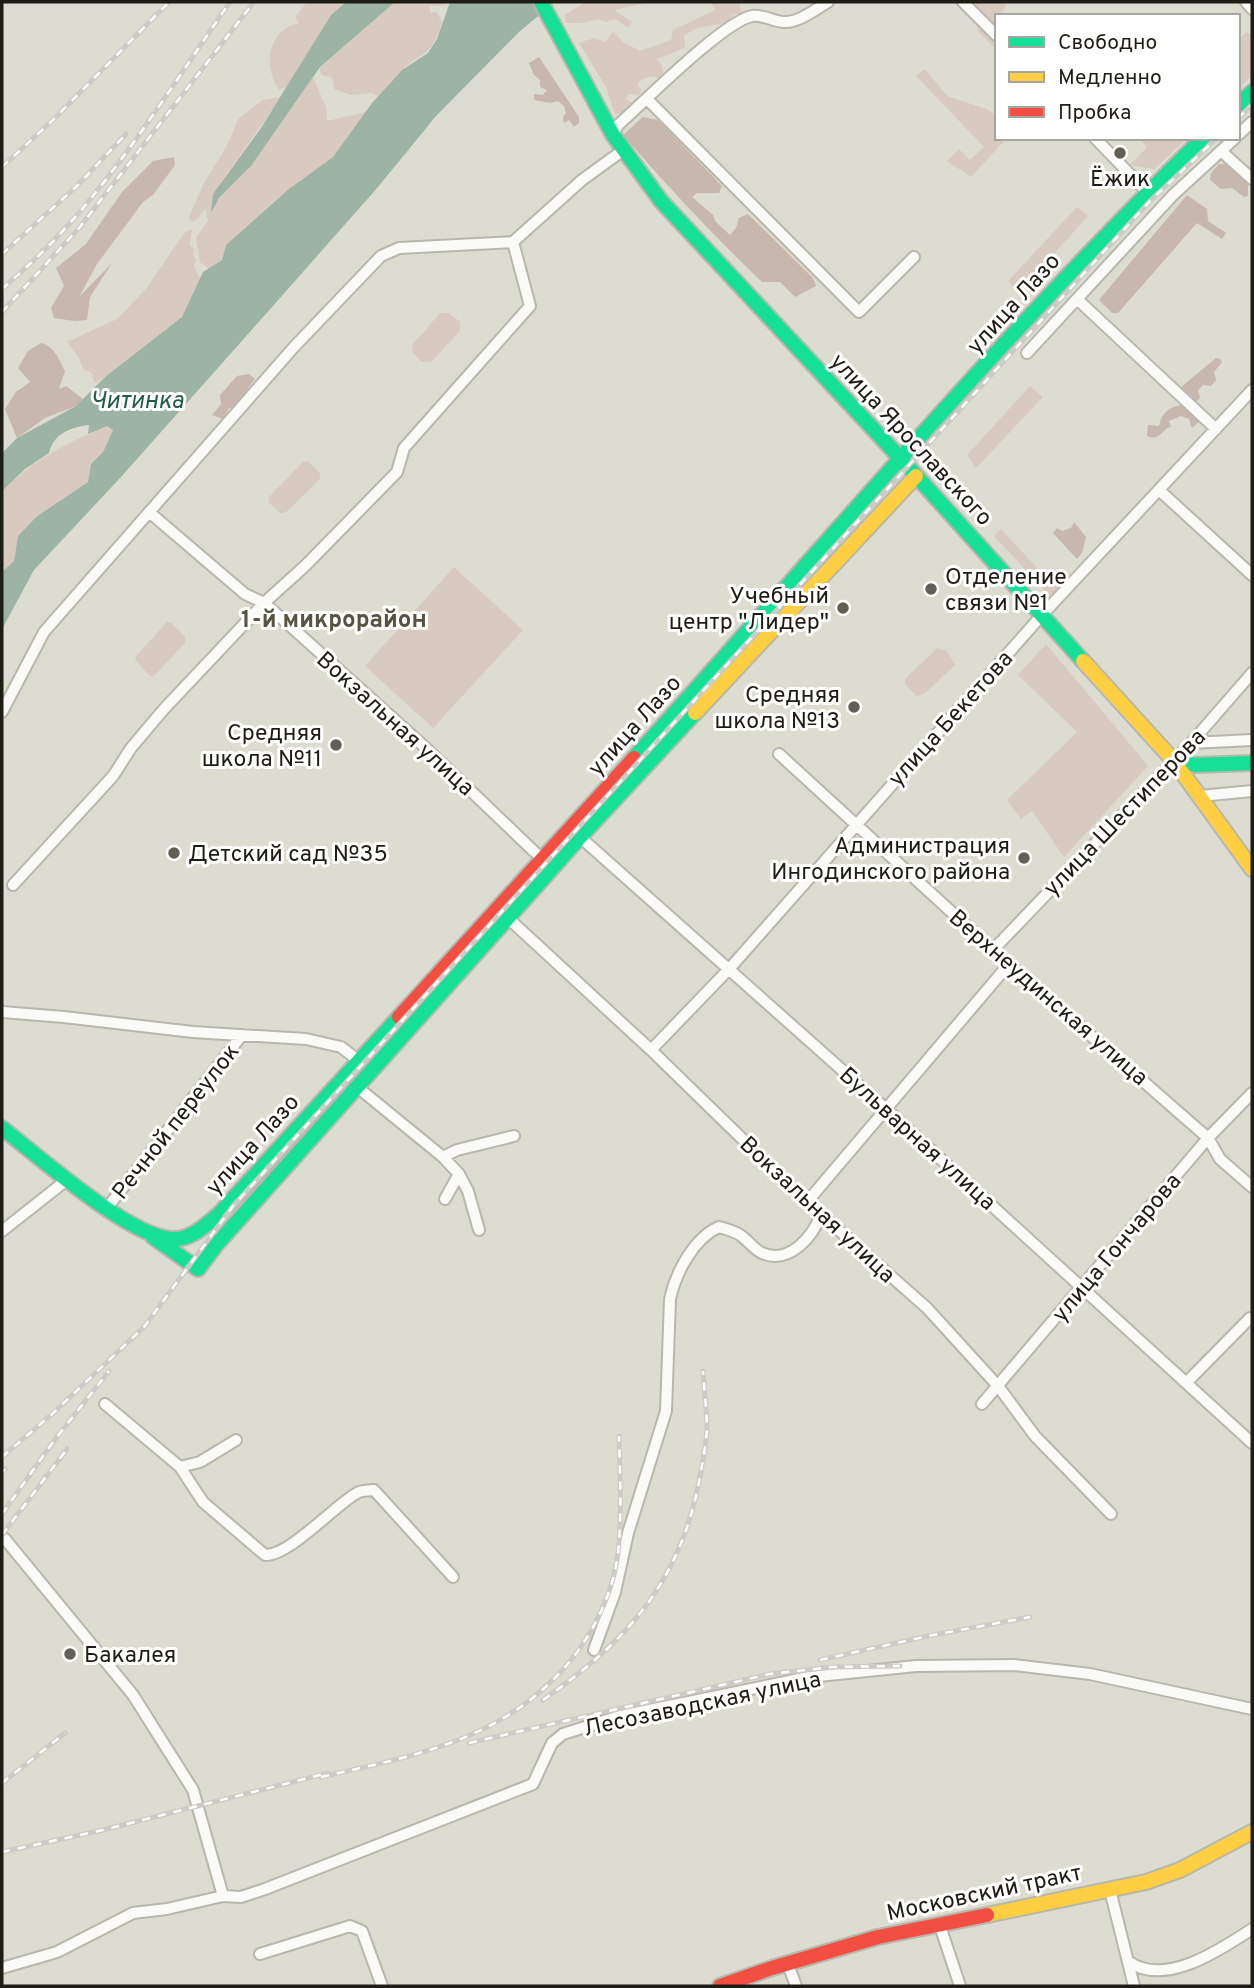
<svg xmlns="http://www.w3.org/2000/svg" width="1254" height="1988" viewBox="0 0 1254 1988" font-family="Overpass,sans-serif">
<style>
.green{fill:#d9cac0}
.forest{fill:#c8b7ac}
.water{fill:#9cb3a5}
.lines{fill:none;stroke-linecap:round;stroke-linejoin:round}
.street-casing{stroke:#b8b7ad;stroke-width:14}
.fast-casing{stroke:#b8b7ad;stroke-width:18}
.slow-casing{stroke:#b8b7ad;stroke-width:18}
.jam-casing{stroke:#b8b7ad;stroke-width:18}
.street{stroke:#fafaf8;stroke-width:10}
.fast{stroke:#16e098;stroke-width:14}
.slow{stroke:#ffcf43;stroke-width:14}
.jam{stroke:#f24e42;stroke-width:14}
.rail-casing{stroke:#cccbc8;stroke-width:5}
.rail{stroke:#fff;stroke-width:2.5;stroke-dasharray:8;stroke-linecap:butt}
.poi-dot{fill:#606056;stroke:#fff;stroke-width:2.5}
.labels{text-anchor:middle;stroke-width:6;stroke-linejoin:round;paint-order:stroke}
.poi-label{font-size:23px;fill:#1e1d15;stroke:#fff;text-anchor:end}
.street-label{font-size:23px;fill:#1e1d15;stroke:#fff}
.water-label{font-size:24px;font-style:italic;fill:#225c46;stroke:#fff}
.neighbourhood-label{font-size:24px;font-weight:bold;fill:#565441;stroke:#fff}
</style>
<rect width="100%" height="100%" fill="#dcdcd0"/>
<path class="green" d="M307 2H346L331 15 288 86 279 90C263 67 267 30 299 23L295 17Z
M395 2H450L439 6 430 5V13L437 12 442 22C431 58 424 50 401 71 393 79 386 88 378 96L372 93 351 95 334 89 332 77 321 75 320 67Z
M585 2H651L614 10 632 22 628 28 616 19 607 22 598 19 583 23H566L565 15Z
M711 2H739L742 13 732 15 727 23 697 28 684 35 685 48 656 59 662 65 663 73 659 78C649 75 644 77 637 84L641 90 639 95 629 94 626 99 633 103 626 112 615 114 606 87 579 43 594 38 605 42 613 32 623 42 640 51 671 40 673 30 715 10Z
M970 2H997L1007 5 1000 13 1002 16H997V51L978 31 981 11Z
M1247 32 1252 36V76L1238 89V40Z
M925 69 947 96 989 110 997 117V138H1007L971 177 947 161 959 149 970 160 984 147 916 76Z
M313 77 326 107 327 121 366 112 333 157 289 189 226 245 222 260 209 269 200 262 196 238 208 221 205 209 198 219 191 222 189 217 204 183 225 149 239 118 263 100 281 97 213 194 212 210 219 198 251 166Z
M1138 138H1188L1154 169 1130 165 1147 147Z
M1077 207 1088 216 1019 293 1008 281Z
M192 229 190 245 194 249 193 255 196 259 194 267 200 278 182 317 105 377 94 383 92 373 83 369 79 358 67 342 117 319 145 290 185 232Z
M440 313H449L460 322V331L432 361C423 365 418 359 412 352L413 344Z
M1030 386 1043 397 976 468 967 455Z
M107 426 113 430 103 452 91 464 88 482 36 517 18 536 14 561 2 572V491C35 459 65 444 107 426Z
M304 461 309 462 320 473V479L285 513H280L268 502 269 497Z
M1001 529 1052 584 1058 579 1063 584 1051 597 994 536Z
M454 567 523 630 433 728 365 666Z
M167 622 172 623 185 637V643L155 675 150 676 135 660 136 656Z
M1046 644 1148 766 1064 857 1032 811 1021 819 1007 800 1077 732 1018 675Z
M937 648 947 651 955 665 925 693 917 696 905 684V679Z"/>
<path class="forest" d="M539 57 579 117V123L574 127 569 120 564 123 563 117 566 113 564 106 558 101 550 103 534 100V94L543 95 547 90 540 87V80L534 75 529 63Z
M643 117 658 120 722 186 719 193H697L692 197 713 215 715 221 730 235 736 228 739 218 748 214 813 278 816 286 795 297 780 282H762C713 235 667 186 623 135Z
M174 157 175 165 153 195 143 202 97 264 79 297 112 263 90 297 87 320 74 321 54 318 51 308 64 286 56 268 86 244 122 192 153 161Z
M1219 164H1228L1248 183V196L1244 197 1232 188 1221 189 1210 180 1211 173Z
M1187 195 1207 209 1208 221 1226 233 1222 239 1197 223 1118 313H1112L1099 300Z
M41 343C54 346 59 359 65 371L59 389 66 386 83 399 76 406 45 418 17 438 5 409 16 392 30 382 18 368 28 351Z
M1216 358 1220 359 1222 362 1214 372 1216 380 1211 386 1203 385 1198 390 1200 398 1196 402 1189 394 1183 393 1181 387Z
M249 374 255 379 239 400 240 404 235 409 229 408 223 419 212 415 221 404 220 395 237 376Z
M1185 404 1195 410 1199 422 1192 428 1189 419 1181 416 1169 421 1171 427 1167 428C1161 434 1156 441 1147 436L1148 425 1159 426C1163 410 1170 407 1185 404Z
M1074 522 1086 537 1082 553 1077 559 1053 533 1057 528 1062 531 1071 528Z"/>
<path class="water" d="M346 2H395L320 67 251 166 219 198 211 213 213 194 261 128 331 15Z
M450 2H555L520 31 436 116 378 187 272 307 121 477 34 570 2 629V572L14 561 18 536 36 517 88 482 91 464 103 452 113 430 107 426 88 434 89 425C71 427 53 434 49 453L25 469 2 491V453L17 438 76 406 105 377 182 317 203 272 222 260 226 245 289 189 333 157 372 103 402 70 428 53 437 39Z"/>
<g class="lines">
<g class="street-casing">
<path id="street" d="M963 2 997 36
M1246 2 1252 9
M647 99 859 312 914 257
M613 135 618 125C644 102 723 22 752 16 763 14 774 22 784 22 798 23 816 9 828 2
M1238 135 1252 122
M1095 138 1147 192
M1221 151 1252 179
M1077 299 1216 429
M1027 353 1173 195 1235 138
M1159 490 1252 575
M149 512 245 594 264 603 288 624 428 750 543 860
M2 712 44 632 294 347 381 256 399 248 513 242 582 180 622 151
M1191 743 1252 740
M779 754 993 950 1208 1138 1220 1159 1252 1187
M1200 796 1252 791
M580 837 886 1109 1252 1443
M13 885 113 776 131 748 164 709 264 603 306 565 397 472 404 448 530 306 513 242
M509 919 651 1050 807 1202 927 1308 998 1386 1035 1436 1111 1514
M993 950 1191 743 1252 673
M2 1012 64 1017 193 1032 306 1039 341 1047 359 1061
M651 1050 730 968 1042 615 1252 390
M356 1086 443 1157 459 1174 468 1191 479 1230
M443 1157 457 1150 514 1136
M445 1199 459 1174
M807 1202 1009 964
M107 1208 242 1035
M2 1231 68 1179
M1186 1383 1250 1318
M105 1404 180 1467 203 1502 265 1555C289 1556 334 1506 357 1493 362 1490 368 1491 374 1490L453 1577
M982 1404 1208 1138 1252 1093
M180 1467 200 1462 236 1440
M5 1539 133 1695 193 1790 223 1896
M594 1650 615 1592 628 1533 666 1411 670 1299C676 1272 694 1238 719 1227 726 1229 734 1231 740 1235 748 1240 753 1249 762 1253 789 1265 813 1237 821 1214
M1110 1890 1134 1986
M939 1923 960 1986
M260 1954 350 1926 362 1931 382 1986
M1128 1961C1164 1988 1220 1950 1252 1929
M788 1964 796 1986
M2 1968 57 1952 133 1913 167 1909 223 1896 241 1897 265 1889 533 1784 552 1743 563 1734 620 1716 809 1677 916 1666 1014 1665 1090 1674 1252 1709"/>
</g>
<g class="fast-casing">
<path id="fast" d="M541 2 613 135 661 201 901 459 1083 661
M1238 105 1252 92
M634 758C822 550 1002 334 1203 138
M1173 760 1196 765 1252 763
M2 1128C38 1156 129 1237 172 1239 191 1240 206 1225 219 1214L399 1017
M153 1237 198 1269 216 1245 580 837 695 713"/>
</g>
<g class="slow-casing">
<path id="slow" d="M1083 661 1173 760 1252 869
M695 713 916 476
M987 1915 1146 1882 1180 1870 1252 1832"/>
</g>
<g class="jam-casing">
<path id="jam" d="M399 1017 634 758
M720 1986 772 1968 878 1937 987 1915"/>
</g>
<use href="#street" class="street"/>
<use href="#fast" class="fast"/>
<use href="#slow" class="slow"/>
<use href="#jam" class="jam"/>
<g class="rail-casing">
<path id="rail" d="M1238 118 1252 105
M2 167 53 120 169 2
M2 254 77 186 126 134
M2 289C26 268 49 247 71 222 129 156 180 74 230 2
M2 312 80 227 254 2
M2 1457 51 1415 144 1327 233 1206 1151 200 1217 138
M2 1473 5 1469
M2 1514 53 1442 109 1371
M2 1535 67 1449
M820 1660 928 1636 1030 1617
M543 1700C626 1642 679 1584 699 1482 702 1465 706 1446 707 1429 707 1410 704 1390 703 1371
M469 1743 770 1674 832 1667 900 1666
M321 1777C421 1754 512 1739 578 1651 598 1623 614 1588 618 1553 622 1515 620 1475 619 1436
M2 1783 65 1733
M2 1852 103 1830 328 1773"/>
</g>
<use href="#rail" class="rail"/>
</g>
<g class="poi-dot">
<circle cx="1120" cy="153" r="7"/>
<circle cx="931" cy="589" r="7"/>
<circle cx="843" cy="608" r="7"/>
<circle cx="854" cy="707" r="7"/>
<circle cx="336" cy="745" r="7"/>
<circle cx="174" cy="853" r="7"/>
<circle cx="1024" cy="858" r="7"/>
<circle cx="70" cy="1654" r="7"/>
</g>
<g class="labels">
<g class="poi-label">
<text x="1120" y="186" text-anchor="middle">Ёжик</text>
<text x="945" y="584" text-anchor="start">Отделение<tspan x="945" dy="26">связи №1</tspan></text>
<text x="829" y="603">Учебный<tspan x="829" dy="26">центр "Лидер"</tspan></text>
<text x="840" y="702">Средняя<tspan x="840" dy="26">школа №13</tspan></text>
<text x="322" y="740">Средняя<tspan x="322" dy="26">школа №11</tspan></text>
<text x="1010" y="853">Администрация<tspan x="1010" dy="26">Ингодинского района</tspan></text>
<text x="188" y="861" text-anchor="start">Детский сад №35</text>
<text x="84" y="1662" text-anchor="start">Бакалея</text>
</g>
<g class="street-label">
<text transform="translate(1013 303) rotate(-48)" y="8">улица Лазо</text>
<text transform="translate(912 439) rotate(47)" y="8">улица Ярославского</text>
<text transform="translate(950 718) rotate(-48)" y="8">улица Бекетова</text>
<text transform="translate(396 723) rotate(42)" y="8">Вокзальная улица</text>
<text transform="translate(634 725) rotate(-48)" y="8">улица Лазо</text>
<text transform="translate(1124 812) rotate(-46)" y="8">улица Шестиперова</text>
<text transform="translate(1049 997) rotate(41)" y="8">Верхнеудинская улица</text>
<text transform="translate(175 1121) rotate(-52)" y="8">Речной переулок</text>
<text transform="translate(918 1138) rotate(42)" y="8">Бульварная улица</text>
<text transform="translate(252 1144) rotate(-48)" y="8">улица Лазо</text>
<text transform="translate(818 1209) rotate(43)" y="8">Вокзальная улица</text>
<text transform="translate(1116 1247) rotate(-50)" y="8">улица Гончарова</text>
<text transform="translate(702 1703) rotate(-12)" y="8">Лесозаводская улица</text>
<text transform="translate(984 1892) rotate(-12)" y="8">Московский тракт</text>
</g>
<g class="water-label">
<text x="137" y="408">Читинка</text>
</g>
<g class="neighbourhood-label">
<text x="334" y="627">1-й микрорайон</text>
</g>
</g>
<rect width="1254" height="1988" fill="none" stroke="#1e1d15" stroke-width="7"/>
<rect x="995" y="14" width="245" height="126" fill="#ffffff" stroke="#a5a5a1" stroke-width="2"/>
<rect x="1009" y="37" width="35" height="10" fill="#16e098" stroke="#a5a5a1" stroke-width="2"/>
<text x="1058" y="49" font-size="21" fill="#1e1d15">Свободно</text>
<rect x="1009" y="72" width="35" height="10" fill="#ffcf43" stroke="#a5a5a1" stroke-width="2"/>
<text x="1058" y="84" font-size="21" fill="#1e1d15">Медленно</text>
<rect x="1009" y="107" width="35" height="10" fill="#f24e42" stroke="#a5a5a1" stroke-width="2"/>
<text x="1058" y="119" font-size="21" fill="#1e1d15">Пробка</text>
</svg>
